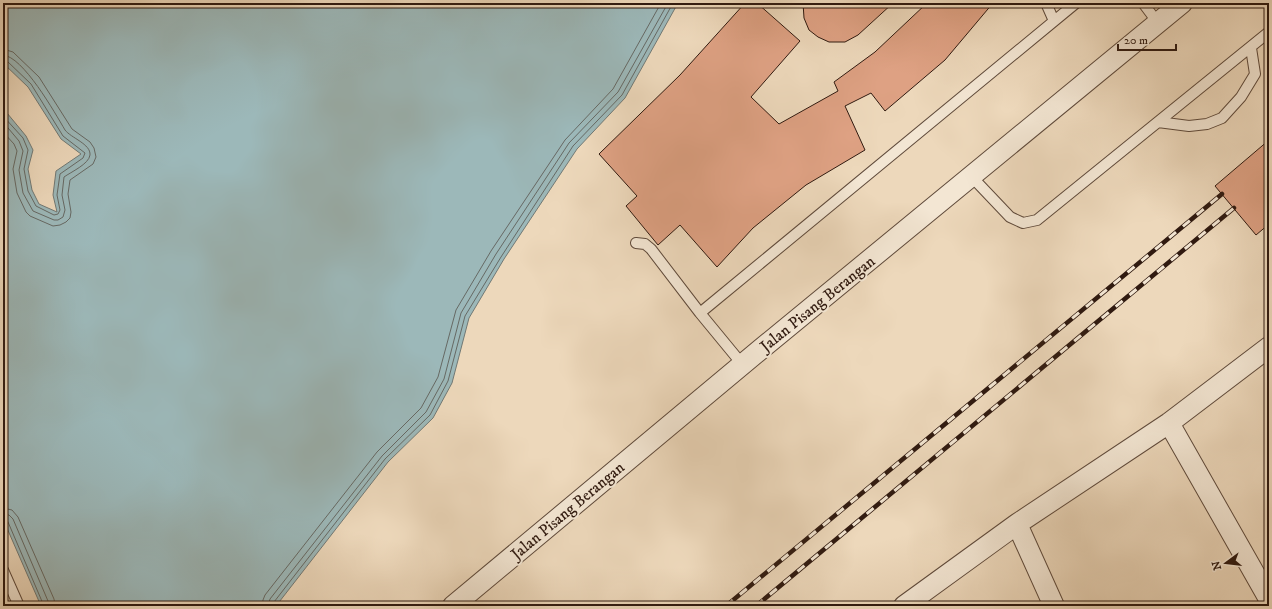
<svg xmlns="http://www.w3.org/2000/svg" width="1272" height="609" viewBox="0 0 1272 609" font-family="'IM FELL DW Pica',serif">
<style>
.water{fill:#9cb8b9;stroke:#717975}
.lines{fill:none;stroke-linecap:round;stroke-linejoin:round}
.shore{stroke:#666964;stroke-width:1}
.building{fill:#dea183;stroke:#301a10}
.service-casing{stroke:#5f4a3b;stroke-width:12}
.minor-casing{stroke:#5f4a3b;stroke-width:22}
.service{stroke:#f3e6d3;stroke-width:10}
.minor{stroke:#f3e6d3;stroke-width:20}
.rail-casing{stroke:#301a10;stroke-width:4.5}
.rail{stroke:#f3e6d3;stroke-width:3;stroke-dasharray:9;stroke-linecap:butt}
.labels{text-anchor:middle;stroke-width:4;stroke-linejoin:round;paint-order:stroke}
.street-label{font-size:16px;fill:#301a10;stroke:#f3e6d3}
</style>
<rect width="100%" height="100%" fill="#edd8bb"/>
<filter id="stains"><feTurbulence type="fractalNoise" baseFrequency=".005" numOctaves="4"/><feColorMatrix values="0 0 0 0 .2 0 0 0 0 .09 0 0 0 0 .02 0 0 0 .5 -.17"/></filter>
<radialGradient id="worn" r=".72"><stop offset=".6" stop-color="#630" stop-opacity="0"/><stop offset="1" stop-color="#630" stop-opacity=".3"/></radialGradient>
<path class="water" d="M3 3H678L625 98 577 149 504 259 469 318 452 383 433 418 388 462 276 606H41L3 519V112L7 113 26 136 33 150 28 169 32 190 39 204 57 212 53 195 56 171 81 154 61 139 28 87 3 63Z"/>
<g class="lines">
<path class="shore" d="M3 49 13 52 39 77 72 129 90 142 94 148 96 157 93 164 70 180 68 194 71 212 70 218 66 222 60 225 53 226 30 216 26 212 17 193 13 169 17 151 14 144 3 132
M3 55C23 56 55 113 65 130 71 138 91 144 90 155 89 164 71 172 64 177L62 195 65 210 63 217 58 220H54L33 211 23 193 19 170 23 151 19 141 3 122
M3 60 7 61 31 84 63 136 85 153 83 158 60 174 57 195 60 210 58 214 54 215 36 206 28 191 24 169 28 150 23 138 3 116
M3 508 12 510 18 517 54 599 55 606
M3 514 9 515 13 519 48 601 49 606
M3 519H6L8 522 44 606
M262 606 263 600 265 595 377 452 421 408 438 377 456 310 491 251 565 140 613 89 661 3
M268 606 270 599 382 456 426 412 444 379 461 313 496 254 569 143 618 92 668 3
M273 606 274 602 385 459 430 415 448 381 465 316 501 257 573 146 622 95 673 3"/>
</g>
<path class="building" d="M745 3H757L800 41 751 97 779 124 838 91 834 82 875 52 927 3H993L945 60 885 111 871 93 845 106 865 150 806 185 753 228 717 267 680 225 658 245 626 206 637 196 599 154 680 75Z
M803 3H893L858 35 845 42H829L818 37 809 30 804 18Z
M1269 140V224L1256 235 1215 186Z"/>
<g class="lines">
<g class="service-casing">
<path id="service" d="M1046 3 1054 21
M1143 3 1158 23
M1158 122 1189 126 1207 124 1222 118 1241 97 1255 74 1251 48
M972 177 1010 217 1023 223 1037 220 1269 32
M636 243 645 244 651 249 700 313 742 364
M700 313 1076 3
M3 570 19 606"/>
</g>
<g class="minor-casing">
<path id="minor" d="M1169 423 1269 599
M1017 524 1054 606
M453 606 761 349 1182 3
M904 606 1017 524 1169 423 1269 347"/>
</g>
<use href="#service" class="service"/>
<use href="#minor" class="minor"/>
<g class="rail-casing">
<path id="rail" d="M726 606 1222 194
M756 606 1234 208"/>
</g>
<use href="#rail" class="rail"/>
</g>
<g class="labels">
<g class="street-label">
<text transform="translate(817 303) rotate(-39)" y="6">Jalan Pisang Berangan</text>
<text transform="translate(567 510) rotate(-40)" y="6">Jalan Pisang Berangan</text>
</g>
</g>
<rect width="1272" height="609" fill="none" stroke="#edd8bb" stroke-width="16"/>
<rect x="4" y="4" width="1264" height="601" fill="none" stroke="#301a10" stroke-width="2"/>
<rect x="8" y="8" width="1256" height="593" fill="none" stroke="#301a10"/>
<g transform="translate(1226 563) rotate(255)" stroke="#f3e6d3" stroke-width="3" paint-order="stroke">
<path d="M0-3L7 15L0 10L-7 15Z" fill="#301a10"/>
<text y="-6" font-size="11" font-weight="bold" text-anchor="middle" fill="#301a10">N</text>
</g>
<path d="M1118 44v6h58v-6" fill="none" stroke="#301a10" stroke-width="2"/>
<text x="1124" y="44" font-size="12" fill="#301a10" stroke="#f3e6d3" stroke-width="3" paint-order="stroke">20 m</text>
<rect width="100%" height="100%" filter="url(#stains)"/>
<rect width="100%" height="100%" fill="url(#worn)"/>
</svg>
